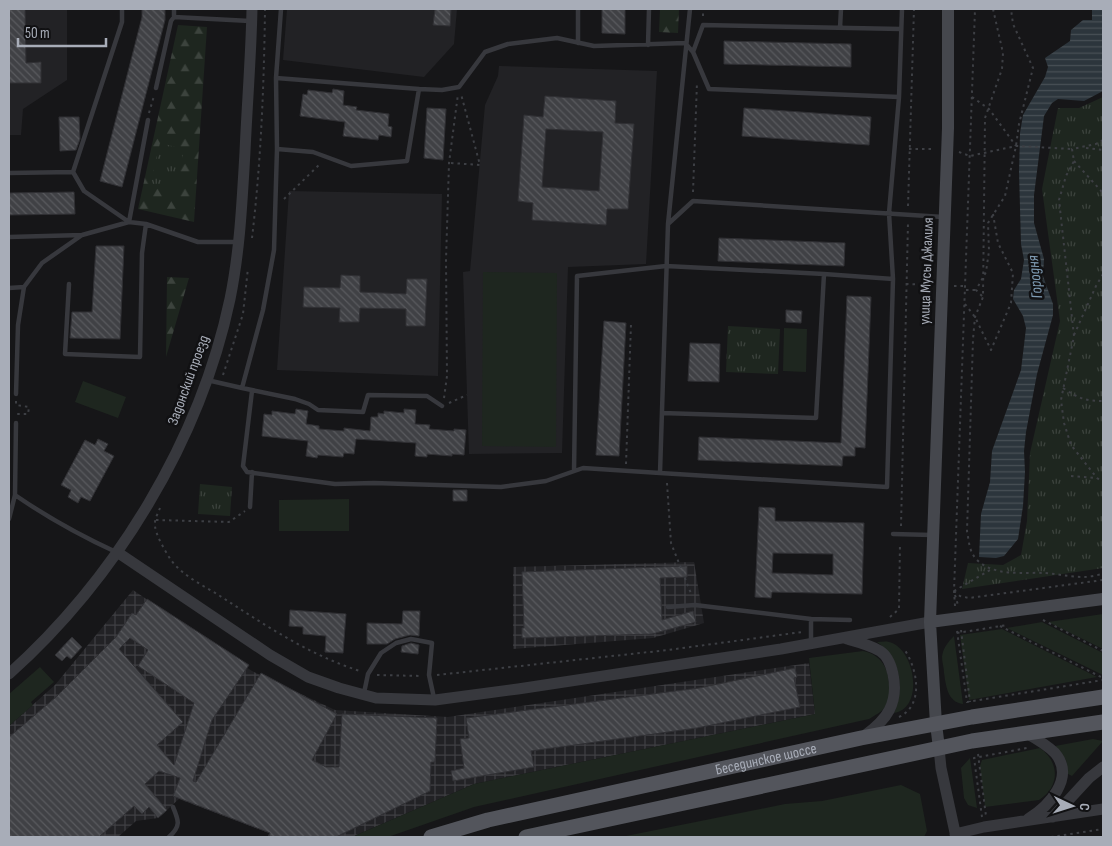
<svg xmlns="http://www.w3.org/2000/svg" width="1112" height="846" viewBox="0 0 1112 846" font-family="'Sofia Sans Condensed',sans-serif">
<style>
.built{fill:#222225}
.industrial{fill:url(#industrial-grid)}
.grass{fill:#1e261f}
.forest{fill:url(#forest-firs)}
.park{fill:url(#park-tufts)}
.water{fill:url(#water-rules)}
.building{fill:url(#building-back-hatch);stroke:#303034;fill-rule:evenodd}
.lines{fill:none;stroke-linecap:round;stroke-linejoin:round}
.path{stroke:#3d3f44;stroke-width:2;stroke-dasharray:2.5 4;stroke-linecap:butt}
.service{stroke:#37383d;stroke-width:4.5}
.tertiary{stroke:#37383d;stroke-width:11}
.secondary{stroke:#45474d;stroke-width:12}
.primary{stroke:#53555c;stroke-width:15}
.labels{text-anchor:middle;stroke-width:5;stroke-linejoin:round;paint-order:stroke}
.street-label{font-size:15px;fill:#a8adb8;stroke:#111113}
.water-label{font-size:16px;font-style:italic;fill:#7f9bb3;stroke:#111113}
</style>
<defs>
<pattern id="industrial-grid" width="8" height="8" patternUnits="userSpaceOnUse" patternTransform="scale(1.25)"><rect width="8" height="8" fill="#222225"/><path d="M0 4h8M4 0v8" fill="none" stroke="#3f3f43"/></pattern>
<pattern id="forest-firs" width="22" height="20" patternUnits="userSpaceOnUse" patternTransform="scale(1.25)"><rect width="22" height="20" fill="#1e261f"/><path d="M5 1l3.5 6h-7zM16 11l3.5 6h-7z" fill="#3c433d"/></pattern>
<pattern id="park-tufts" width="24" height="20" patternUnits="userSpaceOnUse" patternTransform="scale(1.25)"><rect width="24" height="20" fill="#1e261f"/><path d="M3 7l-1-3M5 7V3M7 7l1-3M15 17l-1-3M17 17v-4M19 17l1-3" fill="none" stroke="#3c433d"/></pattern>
<pattern id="water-rules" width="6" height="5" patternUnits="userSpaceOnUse" patternTransform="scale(1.25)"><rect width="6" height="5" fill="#2c353c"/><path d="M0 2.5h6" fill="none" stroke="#485056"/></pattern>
<pattern id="building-back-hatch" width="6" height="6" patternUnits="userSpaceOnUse" patternTransform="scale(1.25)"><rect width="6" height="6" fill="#404145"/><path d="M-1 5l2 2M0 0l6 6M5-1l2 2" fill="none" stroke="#595a5e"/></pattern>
</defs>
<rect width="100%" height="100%" fill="#161618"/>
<path class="built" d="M9 9H67V80L23 109 21 135H9Z
M287 9H457L454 44 424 77 283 60Z
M499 66 657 71 646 264 568 267 562 453 469 454 463 272 470 271 485 105 498 76Z
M289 191 442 194 438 376 277 370Z"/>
<path class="industrial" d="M694 562 704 623 653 638 513 649V567Z
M133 590 252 671 335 710 448 717 809 663 815 714 474 784 352 837H268L269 833 179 799 158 818 136 821 118 837H9V726L55 685Z"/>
<path class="grass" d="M483 272 557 273 556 447 482 446Z
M784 328 807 329 806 372 783 371Z
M83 381 126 397 118 418 75 402Z
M349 499V531H279V500Z
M1103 614V649L1048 622Z
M1042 622 1103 653V675L1007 628Z
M1002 629 1097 677 969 700 960 635Z
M954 636 963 704C947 702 946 685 944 673 944 668 942 662 942 657 943 648 948 642 954 636Z
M877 642C881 642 885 641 889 642 915 648 925 708 894 713 905 688 901 658 877 642Z
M863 651C882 655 890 670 889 689 889 692 890 697 889 700 886 710 877 714 869 719L474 807 388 837H352L474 784 815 714 809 658Z
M40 667 54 682 31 702 33 705 9 726V694Z
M1093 739 1103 741 1072 776 1068 774 1066 760 1055 746Z
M1040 748C1060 762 1060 787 1039 800L985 807 980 766 982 760Z
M970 758 977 808 968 805 964 798 961 768Z
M901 785 920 794 927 831 924 837H621L785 804 822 801Z"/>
<path class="forest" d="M660 9H679L678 33 659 32Z
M178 25 207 27 194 222 138 209Z
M167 277 189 278 166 357Z"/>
<path class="park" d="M1103 97V568L962 589 968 563 1003 565 1021 555 1027 521 1030 453 1060 321 1042 189 1058 108H1079Z
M160 143 184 149 175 191 150 185Z
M728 326 780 329 778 374 726 372Z
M200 484 232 487 230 516 198 514Z"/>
<path class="water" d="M1092 9H1103V91L1084 101 1058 99 1052 103 1044 116 1034 195V223L1044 259 1043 276 1053 304V315L1037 374 1026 432 1024 451 1025 472 1023 506 1018 539 1004 556 996 558 979 557 981 514 990 482 992 451 1021 370 1024 345 1026 328 1023 316 1013 299 1014 290 1021 279 1024 260 1021 244 1019 172 1020 133 1023 115 1045 77 1048 67 1045 58 1070 41 1071 30 1083 20H1092Z"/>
<path class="building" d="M9 9H25L26 63 41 62V83H9Z
M142 9H165V20L122 187 100 181 142 17Z
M435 9H451L450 26 433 25Z
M602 9H625V34L602 33Z
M724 41 851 44V67L724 64Z
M333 89 344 91 343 105 357 107 356 110 389 114 388 126 392 127 391 137 379 135 378 140 343 136 345 122 300 116 303 94 307 95 308 90 332 93Z
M545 96 616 101 615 123 634 124 628 209H607L606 225 532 220 533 203 518 201 524 115 543 117ZM546 129 603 132 599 191 542 187Z
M427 108 446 109 443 160 424 158Z
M744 108 871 117 869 145 742 136Z
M59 117H79L80 139 76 150 60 151Z
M74 192 75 214 9 215V193Z
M719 238 845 243 844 266 718 261Z
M96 246H124L120 339 70 338 72 312H92Z
M341 275 360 276V292L406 294 407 279H427L425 326H406V309L360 308 359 322H339L340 308 303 307 304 287 340 288Z
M847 296 871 297 865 448 855 447V456H843L842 466 698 460 699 437 841 443Z
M786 310 802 311 801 323 786 322Z
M604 321 626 323 619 456 596 455Z
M690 343 720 344 719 382 688 381Z
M296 409 308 411 306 424 319 426V429L344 431V428L370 431 371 417H378V413L384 414V411L404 413V409L416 410 415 424 430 425 429 429 454 431V429L466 430 464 455 452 454V456L427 454V457L415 456 416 443 356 439 354 454 344 453 343 457 318 455 317 458 306 456 308 441 262 436 264 414 272 415V411L295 414Z
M98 439 108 444 104 451 114 456 90 501 81 497 78 503 68 497 71 490 61 485 85 440 95 445Z
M453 490H467V501H453Z
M759 507 775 508V521L864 523 862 594 772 592 771 598 755 597ZM773 553 833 554V575L772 573Z
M687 566V577L660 578 662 620 693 611 696 622 652 634 522 638V628H524L522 572Z
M147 599 249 665 212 720 193 781 196 782 261 673 337 714 312 760 326 767H339L342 714 437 718 435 762H431L430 791 336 837H269L270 833 173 796 180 778 159 771 145 784 167 810 158 818 149 807 142 814 134 806 99 837H9V737L56 697 116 637 132 613 136 615ZM130 638 148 650 138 666 194 703 174 765 157 745 183 722 119 649Z
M290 610 346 614 343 653 325 652 326 636 303 634V627L289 626Z
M403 611H420L419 636 410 635 395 639 387 644H367V623L402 624Z
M72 637 82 647 71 659 67 656 62 661 55 655Z
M411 643 419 645 418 654 401 652 402 646Z
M795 668 797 677 794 678 800 707 697 728 531 751 534 767 453 781 451 771 464 768 460 739 469 738 466 718 699 688Z"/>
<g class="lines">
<path class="path" d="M993 9 1003 53 1002 69 985 118 983 297 975 317 973 339 967 531C969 541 969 552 977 560 995 577 1023 572 1045 573 1058 574 1071 577 1084 577 1090 577 1097 575 1103 574
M703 16V9
M972 97 989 109 1016 146
M149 113 154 96
M1103 140 1096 144 1072 149 1074 161 1066 176 1059 200 1074 336 1061 400 1064 423 1071 445 1097 478 1103 482
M1086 148 1103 150
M909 149H934
M959 152 970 156 1016 146 1072 149
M1074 161 1103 193
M451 163 480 165 461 94
M693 192 697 82
M284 199 320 164
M908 206 914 9
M252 238C261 162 264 85 265 9
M906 284 931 285
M954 286H966
M966 290H976
M982 296 976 290 986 272 989 251 988 223 1005 196 1016 146 1019 124 1033 68 1013 24 1011 9
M965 304 975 317 991 350 1011 303 1013 273 998 243 993 214
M1074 335 1096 286 1103 274
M223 375 243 314 248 268
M1063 388C1078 398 1085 401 1103 401
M444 398 447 376 446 260 449 163 458 94
M16 401V405L29 407 28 414H17
M449 403 467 395
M626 464 631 324
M1071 476 1097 478
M667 483 671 543 692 596
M160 508C158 513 154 520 155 526 156 535 164 549 169 557 180 575 203 585 220 596 265 625 309 655 360 671
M156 520 229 522 245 511
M901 526 908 223
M9 570V574
M954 591 960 596 969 598 1103 580
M954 591 992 569
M955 595 958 605
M955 606 954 591 975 9
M890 617 899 609 900 543
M1043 620 1103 651
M1000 626 1103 678
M961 630 970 702
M957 631 967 702 1103 680
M957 633 1007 625
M377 675 422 676
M437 675 668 650 802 632
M899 717C925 705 917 667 904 649
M978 754 986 816
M982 817 974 758 1027 748
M1051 837 1103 829"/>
<path class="service" d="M174 9V17L250 21
M840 28 841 9
M578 43V9
M648 45 649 9
M693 52 703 25 901 29
M276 78 419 89
M156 88 171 21 174 17
M148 120 129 222 146 224 198 242H238
M277 149 276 78 281 9
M73 172 122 22V9
M9 173 73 172 84 191 129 222
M668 224 690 9
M9 237 82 235 129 222
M824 274 893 279
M69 284 65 354 140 357 142 253 146 224
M9 288 24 287
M207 380 242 388
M252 391 243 466 247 472 335 484 374 483 501 487 546 481 583 468 660 473 668 224 693 201 943 217
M16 394 18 325 24 287 42 263 82 235
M442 406 427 396 368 395 363 412 318 410 309 404 295 399 242 388 263 310 274 250 277 149 313 152 351 166 407 161 419 89 442 90 459 87 485 52 508 44 557 38 594 46 685 43 693 52 709 89 899 97
M574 471 577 276 666 266 824 274 816 418 662 413
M660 473 887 487 893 279 889 213 899 97 902 9
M15 495 16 423
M250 507 252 472
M9 519 15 495C47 517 81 536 116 552
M893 534 932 535
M668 607 695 605 811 619
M811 642V619L850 620
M364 693 368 674 381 653 396 643 411 639 432 643 429 675 434 698
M169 837C181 826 179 821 173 807"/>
<path class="tertiary" d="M117 552 270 655 308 677 339 688 376 698 435 700 518 689 781 649 930 622
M847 639C858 642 870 645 880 651 888 656 891 665 893 674 899 703 887 720 864 736
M9 674C116 578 200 441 230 299 240 250 242 202 245 152 247 105 251 57 252 9
M1026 733C1035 738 1047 745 1055 753 1076 778 1048 807 1028 819
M939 748 941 768 956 837
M1053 817 1089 778 1103 767
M955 834 984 827 1103 809"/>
<path class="secondary" d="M930 622 1103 599
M939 748 936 724 930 622 948 128V9"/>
<g class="primary">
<path id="s1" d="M431 837 488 820 861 738 972 717 1103 697"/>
<path d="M526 837 972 741 1103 722"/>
</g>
</g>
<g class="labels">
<g class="street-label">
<text transform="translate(926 271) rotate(-88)" y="5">улица Мусы Джалиля</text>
<text transform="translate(188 380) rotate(-70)" y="5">Задонский проезд</text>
<text dy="5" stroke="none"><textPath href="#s1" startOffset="344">Бесединское шоссе</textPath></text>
</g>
<g class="water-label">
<text transform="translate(1034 277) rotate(-96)" y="6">Городня</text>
</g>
</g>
<rect width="1112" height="846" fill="none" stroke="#a8adb8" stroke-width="20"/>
<g transform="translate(1072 806) rotate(94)" stroke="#111113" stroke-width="4" paint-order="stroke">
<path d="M0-4L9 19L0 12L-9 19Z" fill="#a8adb8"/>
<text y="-8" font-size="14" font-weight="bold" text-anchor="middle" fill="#a8adb8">С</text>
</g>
<path d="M18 38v8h88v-8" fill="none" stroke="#a8adb8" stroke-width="2.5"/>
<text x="25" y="38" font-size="15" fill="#a8adb8" stroke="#111113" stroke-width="4" paint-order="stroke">50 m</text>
</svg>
